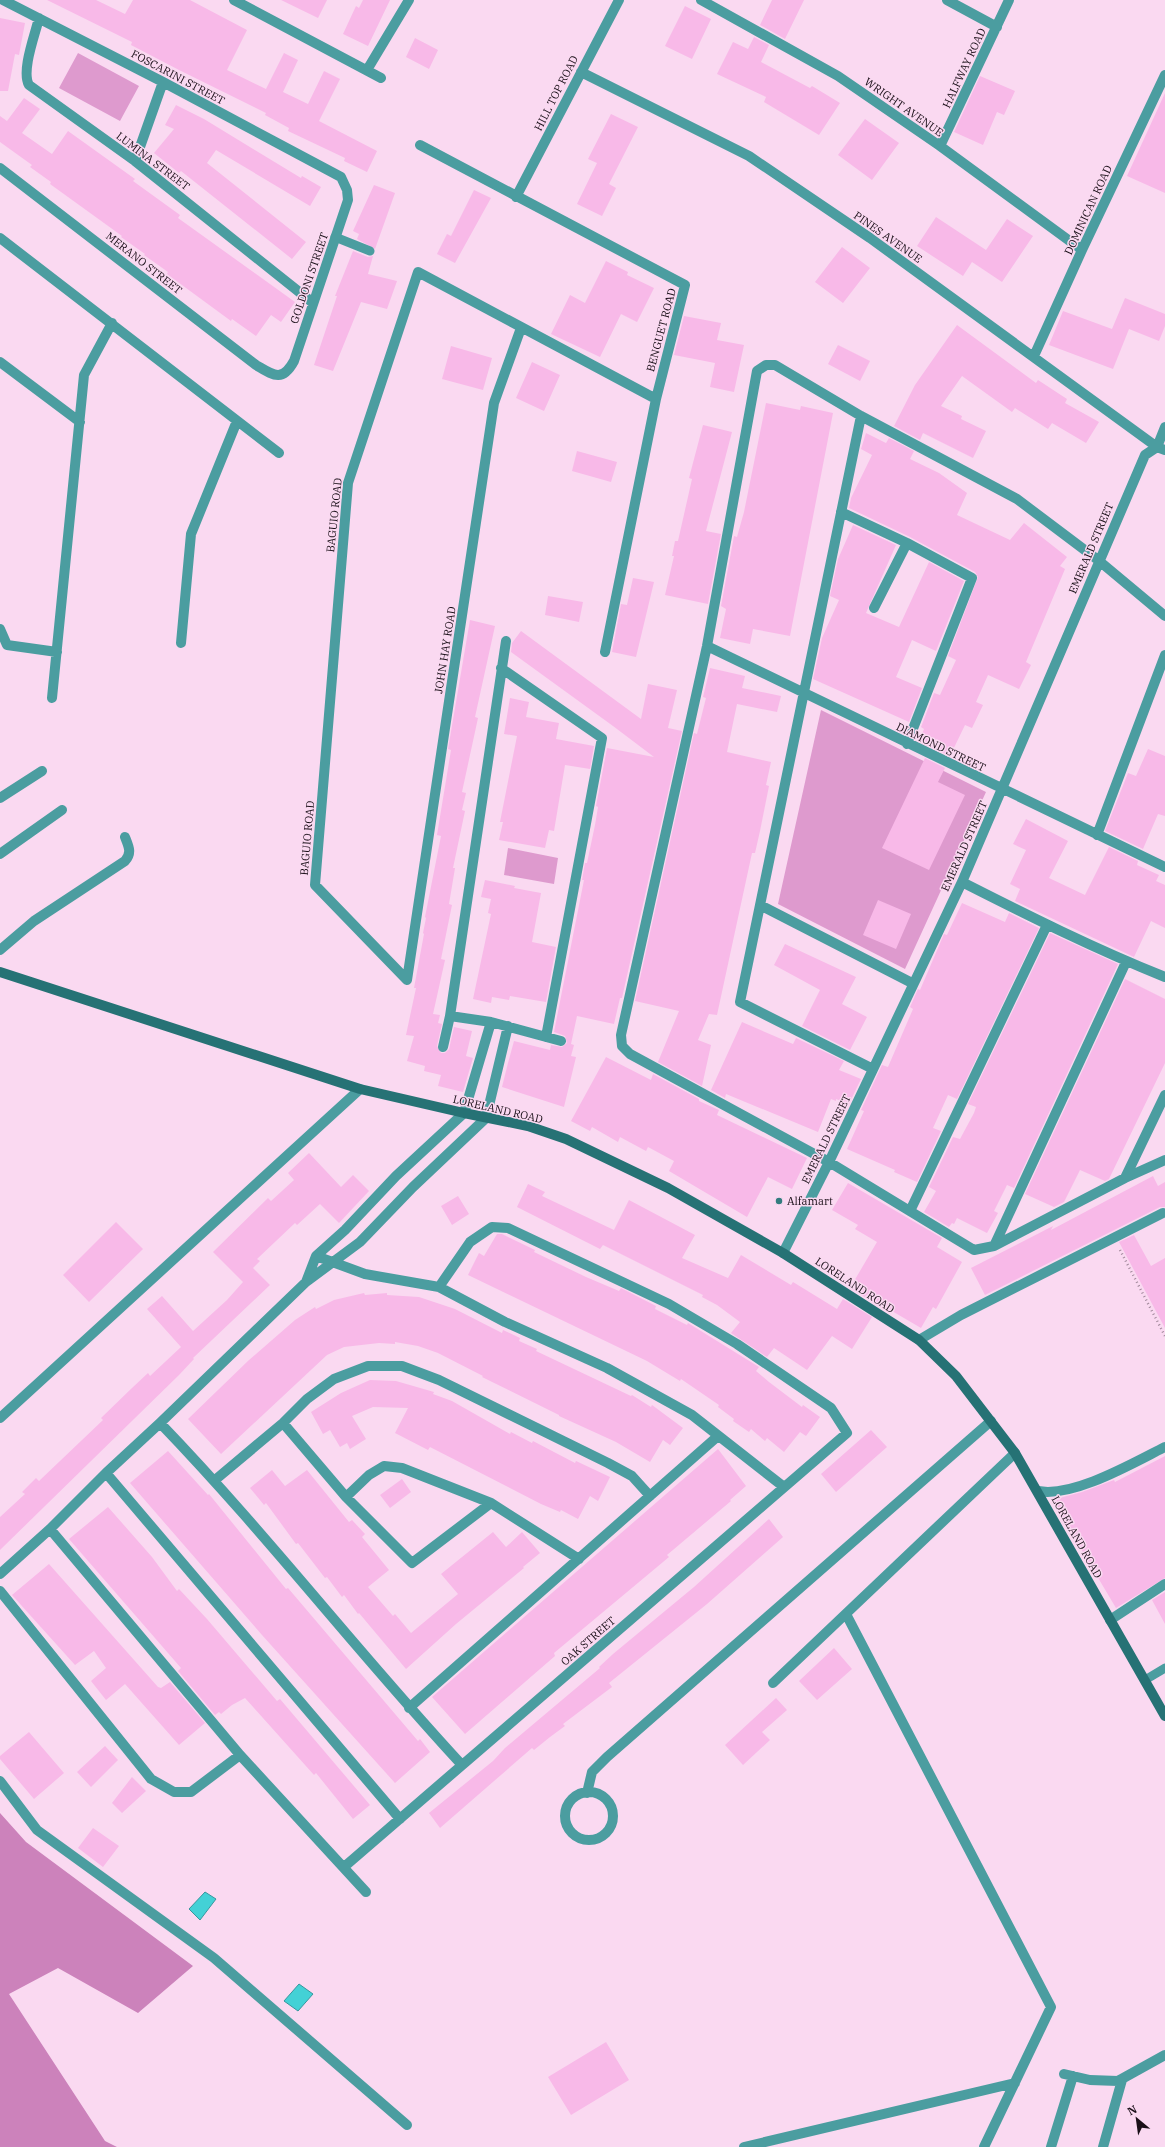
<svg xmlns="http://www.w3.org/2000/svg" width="1165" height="2147" viewBox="0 0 1165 2147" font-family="'IBM Plex Serif',serif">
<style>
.green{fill:#de9ace}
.forest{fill:#cc82bb}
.water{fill:#43d1d6;stroke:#37979d}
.building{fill:#f8b9e8}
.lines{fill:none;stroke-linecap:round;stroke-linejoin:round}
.path{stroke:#a1899b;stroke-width:2.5;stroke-dasharray:1 3;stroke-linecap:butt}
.lane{stroke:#4b9da0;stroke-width:9}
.street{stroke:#4b9da0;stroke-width:10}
.secondary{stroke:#267275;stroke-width:10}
.poi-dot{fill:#337c7f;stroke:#fad9f1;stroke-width:1.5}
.labels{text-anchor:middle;stroke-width:3;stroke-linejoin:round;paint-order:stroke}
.street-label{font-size:11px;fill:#1a0f18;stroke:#fad9f1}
.poi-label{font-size:11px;fill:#1a0f18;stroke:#fad9f1;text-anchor:start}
</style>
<rect width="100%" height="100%" fill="#fad9f1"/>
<path class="green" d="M78 53 139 86 120 121 59 88Z
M821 710 986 792 905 969 778 904Z
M508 848 558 858 554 884 504 875Z"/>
<path class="forest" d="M0 1813 26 1842 193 1966 138 2013 58 1968 9 1994 105 2141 117 2147H0Z"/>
<path class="water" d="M205 1892 216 1899 200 1920 189 1909Z
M299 1984 313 1994 298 2011 284 2001Z"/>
<path class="building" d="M47 0H96L125 14 133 0H190L247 30 227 70 266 89 284 53 298 60 283 92 308 104 324 71 340 79 319 121 377 151 367 172 344 161 345 158 288 131 289 128 265 115 266 113 179 70 131 45 132 42Z
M281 0H327L318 18Z
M363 0H390L368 46 343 34 356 6 359 8Z
M772 0H804L785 39 760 25Z
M685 6 711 19 692 59 665 46Z
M0 18 25 23 19 55 15 54 8 91H0Z
M754 37 769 45 761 62 810 88 812 86 840 103 819 135 764 102 766 97 717 74 733 42 748 49Z
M415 38 438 50 429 69 406 57Z
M980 76 1015 91 1004 115 997 112 983 145 954 132Z
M1165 93V193L1127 176Z
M24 98 40 109 22 133 52 154 68 131 135 179 133 181 180 215 178 218 295 302 281 322 271 315 256 336 232 319 231 321 167 274 168 272 144 255 145 254 121 237 122 236 50 184 51 182 30 167 32 165 0 142V116L7 121Z
M176 105 204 119 301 178 302 176 321 187 310 206 216 150 207 163 306 242 292 259 181 171 179 173 154 153 174 129 165 125Z
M611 114 638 127 609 184 616 188 602 216 577 204 597 163 588 159Z
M865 119 899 143 872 180 838 155Z
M374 185 395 193 375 249 357 239 359 234 353 231Z
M474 190 491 198 455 263 437 254 447 234 451 236Z
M936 217 986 250 1007 219 1033 236 1002 282 972 262 963 276 917 246Z
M842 247 870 268 843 303 815 282Z
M353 251 368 257 373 256 368 274 397 281 387 309 361 302 333 371 314 365 337 296H335Z
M606 261 628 272 627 275 654 288 637 322 621 314 600 357 551 334 570 295 585 303Z
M1125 298 1165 314V326L1159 341 1129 329 1113 369 1049 345 1063 311 1112 329Z
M684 316 721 323 717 340 744 345 734 392 710 387 715 363 674 355Z
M957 325 1036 383 1038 380 1067 399 1065 403 1099 422 1086 443 1052 423 1048 429 1015 408 1012 412 962 376 941 406 962 416 961 419 986 431 973 458 923 433 920 440 894 426 915 385Z
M838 345 870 361 860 381 828 364Z
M451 346 492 358 483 390 442 379Z
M532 362 560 375 544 411 516 398Z
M766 403 800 410 801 406 833 413 790 636 753 629 750 644 720 638 726 609 721 606 734 536 737 537 744 512Z
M703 425 732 432 706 531 721 534 708 604 665 595 674 556H672L675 541H678L692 479 689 478Z
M866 433 886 443 889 438 914 451 910 459 939 473 967 493 957 515 1010 540 1024 523 1067 557 1060 566 1065 569 1026 662 1031 665 1019 689 988 675 976 702 983 705 972 728 965 725 950 756 919 741 924 729 921 727 934 693 940 695 956 660 948 656 978 577 975 572 910 537 849 508 851 498 872 455 861 449Z
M577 451 617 462 611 482 572 471Z
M853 525 896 545 866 613 899 627 929 562 964 581 936 651 912 640 896 677 922 688 909 722 813 679 822 638 839 600 830 596 838 559Z
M633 578 654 582 636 657 612 652 621 604 627 605Z
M548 596 583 602 579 622 545 615Z
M470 620 495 626 475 717 478 718 462 792 466 793 462 810 465 811 453 868H455L449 904 452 905 441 959 445 960 433 1014 440 1015 438 1023 442 1024 437 1046 441 1053H445L449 1049 454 1027 472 1031 466 1056 473 1058 463 1092 438 1086 441 1075 424 1071 425 1066 407 1061 414 1036 406 1035 416 988H414L424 934 423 933 426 918 425 917 441 836 437 835 451 750 448 749Z
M521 631 641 719 648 684 677 690 668 728 682 731 622 998H620L614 1024 577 1016 571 1044 574 1045 571 1056 576 1057 564 1107 502 1087 508 1063 514 1041 550 1050 551 1045 562 1047 567 1043 565 1036 554 1032 584 880H582L585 863H587L595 825 598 807 596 806 607 748 654 757 613 726 511 652 512 643Z
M710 668 745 676 742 688 781 696 777 712 737 704 727 752 771 762 766 785 769 786 760 831 755 853H752L717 1015 709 1014 698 1040 711 1045 702 1086 658 1062 679 1011 635 1001 694 733 697 734 706 698 703 697Z
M510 698 529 702 526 717 559 723 556 739 594 746 590 769 565 765 554 831 549 830 545 848 499 840 503 822H500L517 736 504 734Z
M1148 749 1165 756V816L1158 814 1143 849 1105 831 1128 773 1136 776Z
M925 758 945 768 938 782 965 795 929 870 882 848Z
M1026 819 1068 841 1049 878 1085 895 1109 847 1138 861 1137 865 1159 875 1156 881 1165 885V928L1151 921 1134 957 1015 901 1020 889 1010 884 1026 850 1013 844Z
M485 880 515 886 514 888 541 893 532 942 556 947 546 1002 510 996 509 1000 492 997 491 1003 473 999 491 914 488 913 491 899 481 897Z
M878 900 911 914 896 949 863 935Z
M962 903 1005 922 1009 913 1039 928 957 1099 948 1095 933 1128 941 1131 917 1182 894 1172 895 1170 847 1149 864 1111 861 1110 882 1065 888 1067 913 1009 910 1007 918 989 920 990 944 934 947 935Z
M1050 933 1118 964 1014 1188 1007 1185 994 1211 998 1213 987 1233 957 1218 954 1224 952 1223 949 1227 924 1212 936 1191 929 1187 953 1137 960 1139 974 1113 976 1107 968 1104Z
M785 944 856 977 842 1004 867 1017 850 1050 802 1026 820 990 774 965Z
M1125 979 1165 999V1063L1109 1179 1105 1181 1080 1170 1064 1202 1054 1207 1025 1194Z
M742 1022 793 1044 796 1038 844 1061 839 1070 861 1079 849 1104 836 1099V1101L831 1099 818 1132 726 1094 725 1098 711 1090Z
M606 1057 651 1080 653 1074 699 1099V1101L719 1110 717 1115 807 1158 792 1189 768 1177 747 1217 669 1171 674 1161 648 1147 646 1151 620 1137 618 1142 592 1127 590 1131 571 1121Z
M309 1153 341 1187 353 1175 369 1191 339 1223 320 1204 297 1225 295 1223 257 1259 260 1261 253 1268 270 1285 193 1358 194 1359 179 1375 0 1550V1517L25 1494 22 1492 36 1478 39 1481 103 1420 101 1418 132 1388 148 1373 150 1376 181 1347 147 1309 162 1296 193 1331 227 1300 243 1282 213 1252 268 1198 271 1201 294 1180 288 1173Z
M1153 1176 1158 1186 1165 1182V1207H1160L985 1295 971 1268 1053 1226 1051 1230Z
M848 1183 942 1238 937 1247 962 1262 936 1309 933 1307 921 1328 880 1304 879 1306 850 1288 877 1242 855 1229 858 1225 832 1210Z
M528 1184 545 1192 542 1196 614 1230 629 1200 695 1235 682 1258 728 1278 741 1255 791 1285 793 1282 837 1309 843 1299 872 1317 852 1349 832 1336 807 1370 774 1348 767 1357 731 1333 740 1322 717 1305 702 1297 703 1295 603 1245 600 1249 517 1207Z
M458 1196 469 1214 452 1225 441 1206Z
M116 1222 143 1249 89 1302 63 1275Z
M497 1234H502L535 1250 534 1252 586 1277 619 1291 621 1288 656 1306 655 1309 687 1325 688 1323 759 1367 756 1371 769 1382 802 1407 803 1405 820 1417 806 1436 800 1432 784 1452 767 1438 765 1441 751 1429 749 1432 733 1421 734 1419 718 1407 719 1405 681 1379 680 1381 647 1361 468 1275 479 1253 484 1256Z
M1134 1235 1151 1266 1165 1258V1328L1119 1242Z
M364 1293 365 1295 387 1293V1295L419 1297 455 1309 502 1333 503 1330 520 1338 519 1341 537 1349 536 1351 631 1396 632 1395 651 1407 652 1405 683 1428 670 1445 663 1440 650 1462 616 1442 559 1416V1415L482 1377 483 1376 438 1353 418 1346 395 1342V1344L379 1343 344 1347 327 1355 221 1454 188 1419 249 1360 295 1320 315 1307 316 1309 334 1300Z
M370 1380 396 1381 434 1392 433 1394 452 1401 510 1434 511 1432 532 1443 533 1441 575 1463 576 1461 610 1477 598 1501 590 1496 578 1519 561 1510 560 1512 541 1504 430 1447 428 1450 395 1433 408 1408 373 1407 352 1416 366 1439 350 1449 347 1443 340 1447 330 1430 323 1434 311 1412 341 1393Z
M871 1430 887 1447 836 1492 821 1474Z
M718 1449 746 1486 730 1500 731 1501 667 1555 669 1557 554 1653 555 1656 465 1734 432 1697Z
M168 1451 208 1495 209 1494 286 1589 288 1588 418 1741 420 1739 430 1752 395 1783 262 1635 130 1483Z
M1165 1456V1578L1116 1608 1053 1502 1063 1497 1082 1492 1114 1480 1115 1482Z
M272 1470 285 1486 307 1470 349 1522 352 1520 365 1534 362 1537 389 1570 368 1587 393 1616 395 1614 411 1633 458 1594 441 1574 493 1532 506 1547 522 1532 540 1553 523 1567 524 1568 456 1624 406 1669 359 1613 358 1614 344 1595 342 1597 327 1577 325 1578 298 1543 296 1544 266 1503 264 1505 250 1488Z
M402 1479 411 1492 390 1508 380 1495Z
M108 1507 152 1557 177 1591 179 1589 207 1619 277 1701 280 1699 370 1805 353 1819 316 1773 314 1775 245 1698 232 1705 221 1714 219 1712 215 1715 178 1671 181 1668 69 1539Z
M769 1519 783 1537 707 1604 609 1683 612 1687 563 1724 565 1726 550 1737 534 1750 532 1748 440 1828 429 1813 493 1761 505 1748 600 1668 599 1667 613 1654 694 1587Z
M49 1564 158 1687 161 1688 170 1682 205 1723 179 1745 125 1684 106 1700 91 1681 106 1668 94 1651 75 1665 12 1595Z
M1165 1592V1624L1152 1600Z
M834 1648 852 1669 817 1700 799 1681Z
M776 1698 787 1710 762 1732 770 1740 743 1765 725 1745Z
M29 1732 64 1773 34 1799 0 1759V1756Z
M105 1746 118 1760 91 1787 77 1772Z
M132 1777 146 1791 122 1813 112 1803Z
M93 1828 119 1846 103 1867 78 1848Z
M606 2042 629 2080 571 2115 548 2077Z"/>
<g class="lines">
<path class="path" d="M1120 1250 1165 1336"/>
<path class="lane" d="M335 237 370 251
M1145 1680 1165 1668"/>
<path class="street" d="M234 0 381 78
M701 0 838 76 940 146 1082 250
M947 0 997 27
M39 18C35 35 21 71 29 85L135 161 313 303
M367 70 409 0
M581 72 749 156 870 238 1157 447 1165 450
M420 145 685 285 656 399 605 652
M940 146 1009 0
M135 161 163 82
M0 168 256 365C273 375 282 383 294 361L348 200 347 190 341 177 163 82 3 0
M516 197 619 0
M0 238 279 453
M1034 356 1082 250 1165 75
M0 362 80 422
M861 416 740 1002 873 1069
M841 512 907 543 972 578 907 744
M874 608 907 543
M1165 616 1098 560 1017 499 861 416 775 365H766L757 371 707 646 621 1035 622 1046 630 1054 829 1162 974 1250 994 1246 1125 1178 1165 1160
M0 629 7 645 57 652
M181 643 191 534 237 421
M707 646 1165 867
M501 668 602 738 546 1037
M52 698 84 375 112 323
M0 798 42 771
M1097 835 1165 655
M0 854 62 810
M962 882C1029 916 1095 949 1165 977
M760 905 912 983
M0 950 34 921 125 861C132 853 129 847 125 837
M407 980 315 885 348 483 418 272 656 399
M407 980 494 403 521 328
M450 1016 491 1022 561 1041
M443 1047 450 1016 506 641
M1125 1178 1165 1095
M910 1211 1047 925
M994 1246 1126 962
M783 1253 829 1162 962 882 1145 455 1157 447 1165 427
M316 1256 365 1274 439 1287 505 1322 607 1368 692 1415 784 1487
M306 1282 316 1256 345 1230 396 1176 464 1113 491 1022
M919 1340 961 1315 1163 1213
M0 1418 360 1089
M160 1423C266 1533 359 1654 462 1765
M283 1423 346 1497 412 1563 491 1503
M106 1473 400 1819
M215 1480 283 1423 307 1399 334 1379 368 1366H402L439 1380 608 1463 632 1476 650 1496
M1038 1491C1073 1498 1133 1463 1165 1447
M346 1497 369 1475 384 1466 402 1468 491 1503 579 1559
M50 1529 240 1755 366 1892
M0 1574 50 1529 106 1473 160 1423 306 1282 360 1242 413 1187 486 1118 508 1026
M0 1591 151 1779 174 1792H191L240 1755
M846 1614 1051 2007 984 2147
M1110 1620 1165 1584
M773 1683 1015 1453
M409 1708 718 1436
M0 1781 37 1830 214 1958 407 2125
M565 1816a24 24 0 1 1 48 0a24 24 0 1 1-48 0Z
M587 1793 592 1772 607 1757 991 1421
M344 1867 847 1433 831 1408 737 1344 669 1304 508 1228 492 1227 470 1242 439 1287
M1064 2074 1090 2080 1118 2081 1165 2055
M744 2147 1015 2083
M1051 2147 1073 2076
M1103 2147 1122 2080"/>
<path class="secondary" d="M0 972 360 1089 464 1113 528 1126 566 1139 668 1188 783 1253 919 1340 956 1376 1015 1453 1165 1716"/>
</g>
<circle class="poi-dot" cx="779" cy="1201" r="4"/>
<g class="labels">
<g class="street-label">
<text transform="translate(964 68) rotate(-65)" y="4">HALFWAY ROAD</text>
<text transform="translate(178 77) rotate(28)" y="4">FOSCARINI STREET</text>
<text transform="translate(556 93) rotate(-63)" y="4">HILL TOP ROAD</text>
<text transform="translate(904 107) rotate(35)" y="4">WRIGHT AVENUE</text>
<text transform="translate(153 161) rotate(37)" y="4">LUMINA STREET</text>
<text transform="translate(1088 210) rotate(-65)" y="4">DOMINICAN ROAD</text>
<text transform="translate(888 237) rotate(35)" y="4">PINES AVENUE</text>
<text transform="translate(144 263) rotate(38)" y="4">MERANO STREET</text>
<text transform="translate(309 278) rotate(-71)" y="4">GOLDONI STREET</text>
<text transform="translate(661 330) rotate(-75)" y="4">BENGUET ROAD</text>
<text transform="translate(334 515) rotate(-84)" y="4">BAGUIO ROAD</text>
<text transform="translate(1091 548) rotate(-67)" y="4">EMERALD STREET</text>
<text transform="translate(445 650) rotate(-81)" y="4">JOHN HAY ROAD</text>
<text transform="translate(941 747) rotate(26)" y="4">DIAMOND STREET</text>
<text transform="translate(307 838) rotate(-85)" y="4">BAGUIO ROAD</text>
<text transform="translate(964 846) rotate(-66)" y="4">EMERALD STREET</text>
<text transform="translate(498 1109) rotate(13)" y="4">LORELAND ROAD</text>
<text transform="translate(826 1139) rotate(-64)" y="4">EMERALD STREET</text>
<text transform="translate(855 1285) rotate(33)" y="4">LORELAND ROAD</text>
<text transform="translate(1077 1537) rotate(61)" y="4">LORELAND ROAD</text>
<text transform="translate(588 1641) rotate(-41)" y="4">OAK STREET</text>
</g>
<g class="poi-label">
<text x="787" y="1205">Alfamart</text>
</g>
</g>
<g transform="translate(1137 2119) rotate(331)" stroke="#fad9f1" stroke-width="3" paint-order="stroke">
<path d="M0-3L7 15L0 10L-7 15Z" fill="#1a0f18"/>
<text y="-6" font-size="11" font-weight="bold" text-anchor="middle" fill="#1a0f18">N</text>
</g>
</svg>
